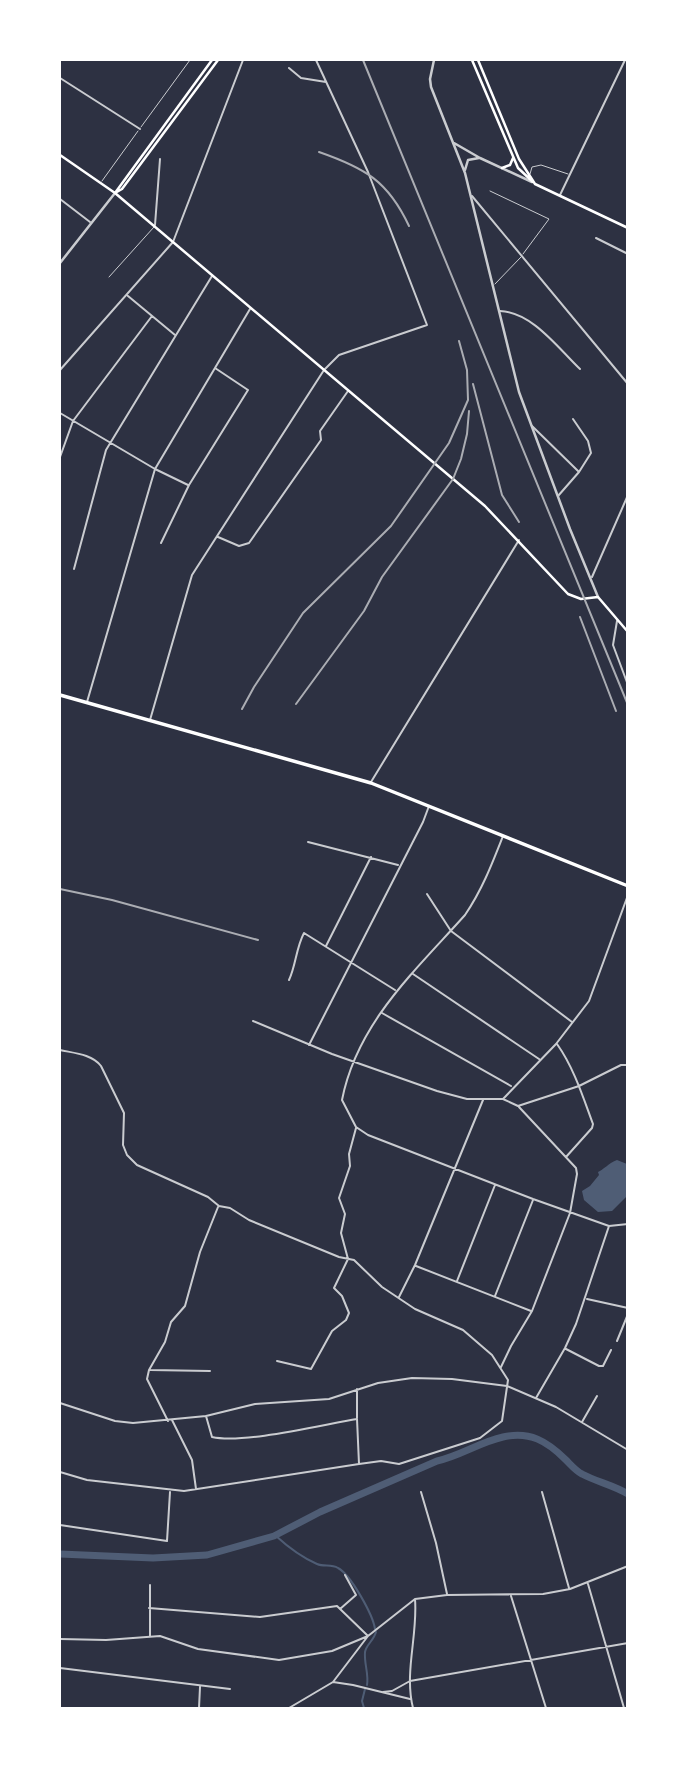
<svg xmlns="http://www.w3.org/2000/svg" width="687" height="1768" viewBox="0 0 687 1768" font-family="'Exo 2',sans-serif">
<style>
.water{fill:#4f5d75}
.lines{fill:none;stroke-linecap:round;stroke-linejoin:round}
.stream{stroke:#4f5d75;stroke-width:2}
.river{stroke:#4f5d75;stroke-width:7}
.service{stroke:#caccd0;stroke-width:1}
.minor{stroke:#caccd0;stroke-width:2}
.tertiary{stroke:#caccd0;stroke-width:2.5}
.secondary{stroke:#fff;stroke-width:2.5}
.primary{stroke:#fff;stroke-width:3.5}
.rail{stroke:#abadb3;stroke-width:2}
</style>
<rect width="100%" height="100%" fill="#2d3142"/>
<path class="water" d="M617 1160 627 1164V1196L612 1211 598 1212 584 1200 582 1191 590 1186 599 1175 598 1172C603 1170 609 1163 617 1160Z"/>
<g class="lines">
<path class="stream" d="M276 1536C288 1547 301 1557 317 1564 324 1567 331 1564 338 1568 351 1575 373 1615 375 1629
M367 1685C369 1674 364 1664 365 1652 366 1645 374 1640 376 1632
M364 1708 362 1701 365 1689"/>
<path class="river" d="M60 1554 153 1558 207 1555 274 1536 320 1512 437 1461C460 1456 480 1442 503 1437 530 1431 547 1441 566 1460 571 1465 576 1471 582 1474 597 1482 613 1485 628 1494"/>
<path class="service" d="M141 127 190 60
M530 174 532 167 541 165 568 174
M102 181 138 131
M490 191 549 219 523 254
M109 277 154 227
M495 284 521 257"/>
<path class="minor" d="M289 68 301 78 326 82
M60 78 140 129
M560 195 625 60
M472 196 628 384
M60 199 90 222
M155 225 160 159
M596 238 628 254
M128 296 175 335
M500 311C532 312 558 348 580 369
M60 370 173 242 243 60
M60 413 155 469 188 485
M532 426 578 471
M60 457 73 421 152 316
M558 496 579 472 591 453 588 441 573 419
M218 537 239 546 249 543 321 440 320 431 348 391
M161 543 189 485 248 390 215 368
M74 569 106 450 212 276
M592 577 628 495
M617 621 613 645 628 685
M87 702 155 469 250 309
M150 720 192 575 324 370 339 355 427 325 368 172 316 60
M371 782 519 540
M503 836C492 864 482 890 465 915 415 971 357 1023 342 1100L356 1127 368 1135 533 1199 609 1226
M308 842 398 865
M427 894 451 931 572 1022
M326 946 371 857
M413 974 539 1059
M289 980C296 965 296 948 304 933L395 990
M382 1013 511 1086
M253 1021 332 1054 437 1091 467 1099H503L518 1106 579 1086 621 1065H628
M557 1044C574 1068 583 1097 593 1124L592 1128 566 1157
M309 1045 423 822 429 806
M60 1050C73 1053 92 1054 101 1066L124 1113 123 1145 127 1155 137 1165 208 1197 219 1206 230 1208 249 1220 339 1257 354 1260 382 1287 415 1309 463 1330 492 1355 508 1380 502 1421 480 1438 399 1464 381 1461 359 1464 357 1419C321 1425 244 1444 212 1437L206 1416
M503 1099 556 1044 589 1001 628 895
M416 1266 531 1311
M457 1281 495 1185
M495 1296 533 1200
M399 1297 415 1265 483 1100
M587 1299 628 1308
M617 1341 628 1314
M566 1349 599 1366H603L611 1350
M277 1361 311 1369 332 1331 346 1320 349 1313 342 1296 334 1288 348 1259 341 1233 345 1214 339 1198 350 1166 349 1154 356 1128
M501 1367 511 1346 532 1311 570 1213 577 1174 576 1168 519 1107
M150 1370 210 1371
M536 1398 565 1348 576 1324 609 1226 628 1224
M60 1403 115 1421 133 1423 206 1416 255 1404 329 1399 378 1383 412 1378 452 1379 507 1386 556 1407 628 1450
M357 1418V1389
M172 1420 192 1460 196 1489
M168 1421 147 1379 149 1370 165 1342 171 1322 185 1306 200 1252 218 1207
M582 1422 597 1396
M60 1472 87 1480 184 1491 359 1464
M421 1492 436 1543 447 1594
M542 1492 569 1588
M60 1525 167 1541 170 1492
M588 1584 624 1708
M511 1596 546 1708
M340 1609 356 1595 345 1575
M150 1636V1585
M60 1639 106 1640 160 1636 198 1649 279 1660 332 1651 368 1636 337 1606 260 1617 149 1608
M60 1668 230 1689
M333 1682 353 1685 410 1699
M383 1692 392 1691 410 1681 628 1643
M199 1708 200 1687
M289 1708 333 1682 368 1636 415 1599 447 1595 543 1594 570 1589 628 1566
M413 1708C404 1672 418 1635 415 1599"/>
<path class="tertiary" d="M434 60 430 79 431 87 465 173 519 392 570 529 598 597
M454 143 480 158 532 182
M465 170 468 160 479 158
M60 263 115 193"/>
<path class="secondary" d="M472 60 518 168 533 182
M478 60 519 159 535 184 628 228
M60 155 115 193 485 506 568 594 581 599 598 597 628 632
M502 168 510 165 513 158
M115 193 122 189 218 60
M115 193 212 60"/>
<path class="primary" d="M60 695 371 783 628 886"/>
<path class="rail" d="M363 60 628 705
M319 152C365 168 388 181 409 226
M473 384 502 495 519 522
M580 617 616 711
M296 704 364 611 382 577 453 479 461 459 467 434 469 411
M242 709 254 687 303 613 391 526 449 443 468 400 467 370 459 341
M60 889 112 900 258 940"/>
</g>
<rect width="687" height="1768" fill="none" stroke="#ffffff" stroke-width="122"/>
</svg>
